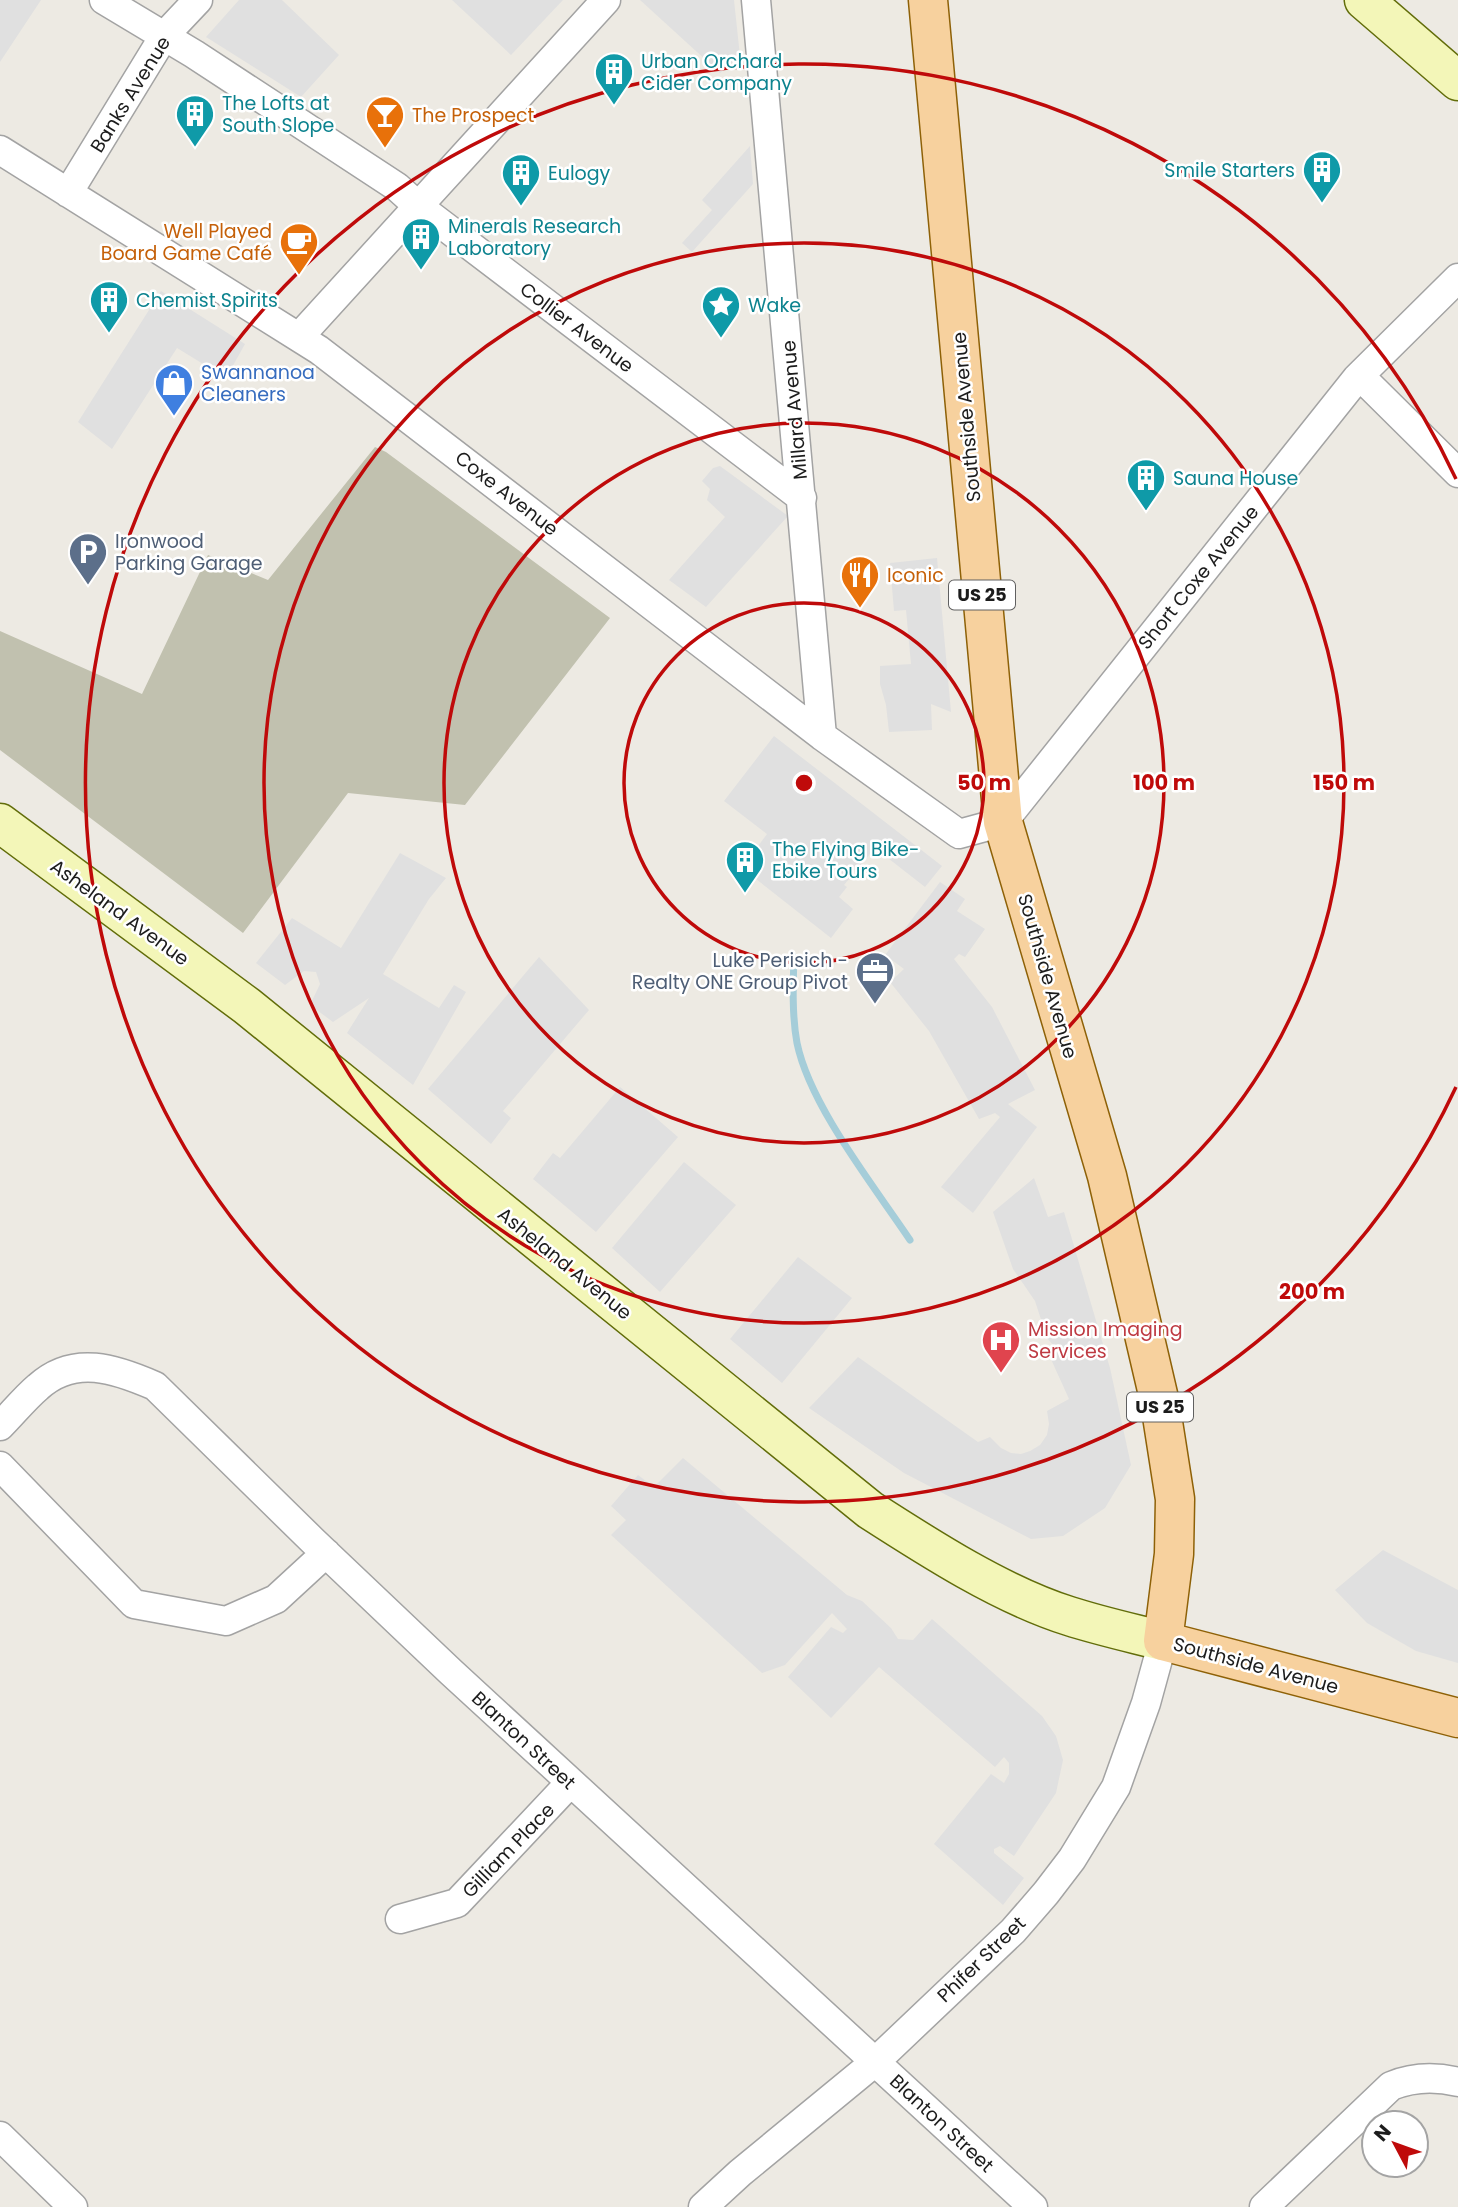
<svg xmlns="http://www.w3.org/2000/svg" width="1458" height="2207" viewBox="0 0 1458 2207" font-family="Poppins,sans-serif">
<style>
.construction{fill:#c1c1af}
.parking{fill:#e0e0e0}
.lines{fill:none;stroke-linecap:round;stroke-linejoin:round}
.stream{stroke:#a5cdd9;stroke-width:7}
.street-casing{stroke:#a3a3a3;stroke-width:31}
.secondary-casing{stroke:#626d0a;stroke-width:41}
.primary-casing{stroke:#8e6107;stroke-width:41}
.street{stroke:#fff;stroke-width:28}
.secondary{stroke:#f3f6b8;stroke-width:38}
.primary{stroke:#f7d19e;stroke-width:38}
.ring{fill:none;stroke:#bf0a0a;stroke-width:3.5}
.labels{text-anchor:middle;stroke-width:5;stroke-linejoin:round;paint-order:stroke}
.shield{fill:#fff;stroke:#606060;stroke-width:2}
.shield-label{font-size:18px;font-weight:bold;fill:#1c1c1c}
.culture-label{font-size:19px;fill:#0d838f;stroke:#fff;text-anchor:start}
.street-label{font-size:19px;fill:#1c1c1c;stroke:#fff}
.food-label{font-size:19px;fill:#c56008;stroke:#fff;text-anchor:start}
.shop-label{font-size:19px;fill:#366cbe;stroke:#fff;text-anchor:start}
.service-label{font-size:19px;fill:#4e5e75;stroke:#fff;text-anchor:start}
.health-label{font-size:19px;fill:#be3a42;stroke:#fff;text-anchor:start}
.centre{fill:#bf0a0a;stroke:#fff;stroke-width:3.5}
.ring-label{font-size:21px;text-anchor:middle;font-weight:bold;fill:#bf0a0a;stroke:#fff;stroke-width:5;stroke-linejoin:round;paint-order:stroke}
</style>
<rect width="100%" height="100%" fill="#edeae3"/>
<path class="construction" d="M375 447 386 452 610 618 465 805 348 793 243 933 0 750V631L142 694 208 555 268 580Z"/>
<path class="parking" d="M0 0H41L0 62Z
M239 0H282L339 55 301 97 206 37Z
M452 0H563L511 55Z
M640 0H734L740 56 720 73Z
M750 146 753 184 692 252 682 243 712 210 702 200Z
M161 291 245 344 226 378 177 348 112 449 78 422Z
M720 466 788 516 706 607 669 580 725 517 707 500 710 489 702 481 713 468Z
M937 558 951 712 931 704 932 730 889 732 886 705 880 684V666L911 664 906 610 894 611 890 563Z
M774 736 942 866 925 887 875 848 844 885 847 887 839 897 853 909 831 938 742 868 767 834 724 801Z
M400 853 446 878 429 899 383 974 439 1008 454 985 466 992 413 1085 347 1033 369 998 333 1022 310 1005 320 984 316 972 304 971 285 985 256 963 292 918 341 948Z
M940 882 965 899 957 911 985 929 965 957 959 954 954 959 992 1007 1035 1090 1008 1104 1037 1127 973 1213 941 1187 1000 1117 995 1113 979 1119 929 1031 890 982 904 969 885 955Z
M539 957 589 1010 503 1111 511 1118 491 1144 428 1089Z
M620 1087 678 1137 596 1232 533 1179 553 1153 560 1158Z
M684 1162 736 1205 660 1292 612 1248Z
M1034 1178 1048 1217 1064 1212 1110 1368 1131 1465 1105 1508 1063 1536 1031 1539 904 1473 809 1408 858 1357 978 1442 990 1437 1001 1448 1011 1453 1021 1454 1030 1451 1040 1445 1047 1435 1049 1424 1047 1411 1069 1399 1050 1357 1055 1354 1053 1345 1047 1338 1035 1301 1013 1269 993 1212Z
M798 1257 852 1298 782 1383 730 1339Z
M683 1458 847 1595 862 1601 891 1628 898 1639 913 1640 932 1619 1042 1716 1056 1736 1063 1760 1056 1793 1014 1856 1000 1846 994 1849V1853L1024 1878 1003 1905 934 1844 991 1774 1004 1783 1009 1774V1763L1004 1757 995 1767 879 1667 831 1718 788 1677 831 1627 843 1633 847 1629 832 1613 785 1665 762 1673 611 1535 626 1520 611 1506 638 1475 654 1487Z
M1383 1550 1458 1590V1663L1416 1651 1367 1623 1335 1590Z"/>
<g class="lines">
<path class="stream" d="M794 957C793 985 792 1016 797 1043 810 1106 874 1186 910 1240"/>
<g class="street-casing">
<path id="street" d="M104 0 194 54 397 187 418 206 802 498
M756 0 822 736
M0 150 319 350 822 736 959 834 1003 822 1357 378 1458 278
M68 193 164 36 198 0
M299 337 606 0
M1360 376 1458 473
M0 1426C13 1413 24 1399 38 1387 74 1354 116 1369 155 1386L313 1541 451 1672 1033 2207
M0 1466 134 1604 226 1621 276 1599 326 1553
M400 1919 457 1903 570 1783
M0 2136 73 2207
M703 2207 740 2173 875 2062 1013 1931 1046 1893 1072 1859 1116 1787 1146 1703 1163 1641
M1264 2207 1391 2086C1413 2077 1434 2076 1458 2082"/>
</g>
<g class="secondary-casing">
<path id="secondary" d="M1364 0 1458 81
M0 823 247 1006 870 1510C929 1548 1002 1595 1069 1616 1100 1626 1132 1633 1163 1641"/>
</g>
<g class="primary-casing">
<path id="primary" d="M928 0 1003 822 1107 1176 1160 1403 1175 1499 1174 1554 1163 1641 1458 1718"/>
</g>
<use href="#street" class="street"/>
<use href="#secondary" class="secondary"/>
<use href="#primary" class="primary"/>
</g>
<g class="ring">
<circle cx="804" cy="783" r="180"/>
<circle cx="804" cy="783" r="360"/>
<circle cx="804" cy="783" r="540"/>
<path d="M1456 1087A719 719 0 1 1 1456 479"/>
</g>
<defs>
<g id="building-pin" transform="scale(2.0125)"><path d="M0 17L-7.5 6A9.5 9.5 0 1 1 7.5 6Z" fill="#0f9aa8" stroke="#fff"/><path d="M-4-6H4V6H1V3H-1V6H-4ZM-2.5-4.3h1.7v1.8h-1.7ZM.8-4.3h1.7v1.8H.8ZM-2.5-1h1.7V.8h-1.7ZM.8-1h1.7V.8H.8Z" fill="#fff"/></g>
<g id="bar-pin" transform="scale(2.0125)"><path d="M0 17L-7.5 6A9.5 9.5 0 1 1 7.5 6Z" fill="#e8710a" stroke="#fff"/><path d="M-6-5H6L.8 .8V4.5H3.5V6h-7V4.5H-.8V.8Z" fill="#fff"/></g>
<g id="cafe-pin" transform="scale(2.0125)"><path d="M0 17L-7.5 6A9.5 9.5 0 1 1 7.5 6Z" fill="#e8710a" stroke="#fff"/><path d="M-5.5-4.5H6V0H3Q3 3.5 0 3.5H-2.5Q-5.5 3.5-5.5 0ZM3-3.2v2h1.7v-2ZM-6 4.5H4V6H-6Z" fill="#fff"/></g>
<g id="sight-pin" transform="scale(2.0125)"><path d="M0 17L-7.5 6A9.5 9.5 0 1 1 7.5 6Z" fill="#0f9aa8" stroke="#fff"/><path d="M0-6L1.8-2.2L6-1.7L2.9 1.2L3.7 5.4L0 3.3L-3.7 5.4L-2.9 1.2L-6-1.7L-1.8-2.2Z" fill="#fff"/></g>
<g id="shop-pin" transform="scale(2.0125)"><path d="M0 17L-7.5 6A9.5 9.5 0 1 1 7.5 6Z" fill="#3f7fe0" stroke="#fff"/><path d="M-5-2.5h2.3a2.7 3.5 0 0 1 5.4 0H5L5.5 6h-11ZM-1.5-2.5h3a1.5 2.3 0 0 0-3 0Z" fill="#fff"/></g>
<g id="parking-pin" transform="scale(2.0125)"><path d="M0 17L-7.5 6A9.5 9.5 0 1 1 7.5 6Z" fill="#5c6f8a" stroke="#fff"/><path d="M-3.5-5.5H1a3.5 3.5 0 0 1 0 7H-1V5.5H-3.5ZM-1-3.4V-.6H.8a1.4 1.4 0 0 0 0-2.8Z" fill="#fff"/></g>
<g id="restaurant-pin" transform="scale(2.0125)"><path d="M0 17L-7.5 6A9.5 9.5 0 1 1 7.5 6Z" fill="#e8710a" stroke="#fff"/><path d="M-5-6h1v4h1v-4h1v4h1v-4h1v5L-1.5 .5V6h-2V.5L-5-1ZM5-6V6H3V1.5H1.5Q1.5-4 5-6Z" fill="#fff"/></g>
<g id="office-pin" transform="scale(2.0125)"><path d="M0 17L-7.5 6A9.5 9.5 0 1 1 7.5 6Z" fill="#5c6f8a" stroke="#fff"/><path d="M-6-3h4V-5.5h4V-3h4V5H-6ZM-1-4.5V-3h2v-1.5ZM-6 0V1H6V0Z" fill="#fff"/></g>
<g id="hospital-pin" transform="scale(2.0125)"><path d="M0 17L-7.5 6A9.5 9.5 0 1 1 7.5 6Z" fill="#e0444e" stroke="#fff"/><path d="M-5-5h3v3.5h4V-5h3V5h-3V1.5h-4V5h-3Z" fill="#fff"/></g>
</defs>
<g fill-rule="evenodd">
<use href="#building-pin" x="614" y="72"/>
<use href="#building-pin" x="195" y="114"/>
<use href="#bar-pin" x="385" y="115"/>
<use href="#building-pin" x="1322" y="170"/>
<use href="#building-pin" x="521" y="173"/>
<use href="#building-pin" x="421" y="237"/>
<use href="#cafe-pin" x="299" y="242"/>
<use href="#building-pin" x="109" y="300"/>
<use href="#sight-pin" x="721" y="305"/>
<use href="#shop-pin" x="174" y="383"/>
<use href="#building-pin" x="1146" y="478"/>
<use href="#parking-pin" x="88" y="552"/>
<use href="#restaurant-pin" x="860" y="575"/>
<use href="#building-pin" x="745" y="860"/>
<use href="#office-pin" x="875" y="971"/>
<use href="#hospital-pin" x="1001" y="1340"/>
</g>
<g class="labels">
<g class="shield">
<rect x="949" y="580.5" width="66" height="29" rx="5"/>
<rect x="1127" y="1392.5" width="66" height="29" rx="5"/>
</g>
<g class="shield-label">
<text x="982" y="601">US 25</text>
<text x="1160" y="1413">US 25</text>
</g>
<g class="culture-label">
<text x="641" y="68">Urban Orchard<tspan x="641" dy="22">Cider Company</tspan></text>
<text x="222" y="110">The Lofts at<tspan x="222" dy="22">South Slope</tspan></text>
<text x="1295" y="177" text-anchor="end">Smile Starters</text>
<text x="548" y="180">Eulogy</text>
<text x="448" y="233">Minerals Research<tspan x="448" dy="22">Laboratory</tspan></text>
<text x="136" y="307">Chemist Spirits</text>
<text x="748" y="312">Wake</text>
<text x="1173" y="485">Sauna House</text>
<text x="772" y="856">The Flying Bike-<tspan x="772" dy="22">Ebike Tours</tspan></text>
</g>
<g class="street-label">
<text transform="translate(130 94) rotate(-58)" y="7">Banks Avenue</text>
<text transform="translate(577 327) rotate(37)" y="7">Collier Avenue</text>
<text transform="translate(794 410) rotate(-95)" y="7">Millard Avenue</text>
<text transform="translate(966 417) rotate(-95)" y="7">Southside Avenue</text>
<text transform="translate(507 493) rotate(38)" y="7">Coxe Avenue</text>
<text transform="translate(1198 577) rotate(-51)" y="7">Short Coxe Avenue</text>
<text transform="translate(120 912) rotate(36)" y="7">Asheland Avenue</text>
<text transform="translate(1048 976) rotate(74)" y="7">Southside Avenue</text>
<text transform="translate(565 1263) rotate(39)" y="7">Asheland Avenue</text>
<text transform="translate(1256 1665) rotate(15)" y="7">Southside Avenue</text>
<text transform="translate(524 1740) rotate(43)" y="7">Blanton Street</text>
<text transform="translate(508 1850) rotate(-46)" y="7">Gilliam Place</text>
<text transform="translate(981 1959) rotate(-44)" y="7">Phifer Street</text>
<text transform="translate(942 2123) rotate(43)" y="7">Blanton Street</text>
</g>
<g class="food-label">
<text x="412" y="122">The Prospect</text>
<text x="272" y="238" text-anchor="end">Well Played<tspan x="272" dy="22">Board Game Café</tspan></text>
<text x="887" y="582">Iconic</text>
</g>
<g class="shop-label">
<text x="201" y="379">Swannanoa<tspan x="201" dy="22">Cleaners</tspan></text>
</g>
<g class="service-label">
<text x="115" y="548">Ironwood<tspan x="115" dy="22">Parking Garage</tspan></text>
<text x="848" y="967" text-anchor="end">Luke Perisich -<tspan x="848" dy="22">Realty ONE Group Pivot</tspan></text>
</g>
<g class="health-label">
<text x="1028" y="1336">Mission Imaging<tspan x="1028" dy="22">Services</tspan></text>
</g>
</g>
<circle cx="804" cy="783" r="10" class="centre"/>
<g class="ring-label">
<text x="984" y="790">50 m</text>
<text x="1164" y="790">100 m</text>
<text x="1344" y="790">150 m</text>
<text x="1312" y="1299">200 m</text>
</g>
<g transform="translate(1395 2144) rotate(311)"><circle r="33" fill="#ffffff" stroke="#a4a4a4" stroke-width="2"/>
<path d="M0-5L12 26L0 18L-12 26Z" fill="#bf0a0a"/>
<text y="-10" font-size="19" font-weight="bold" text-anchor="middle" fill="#1c1c1c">N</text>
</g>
</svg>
